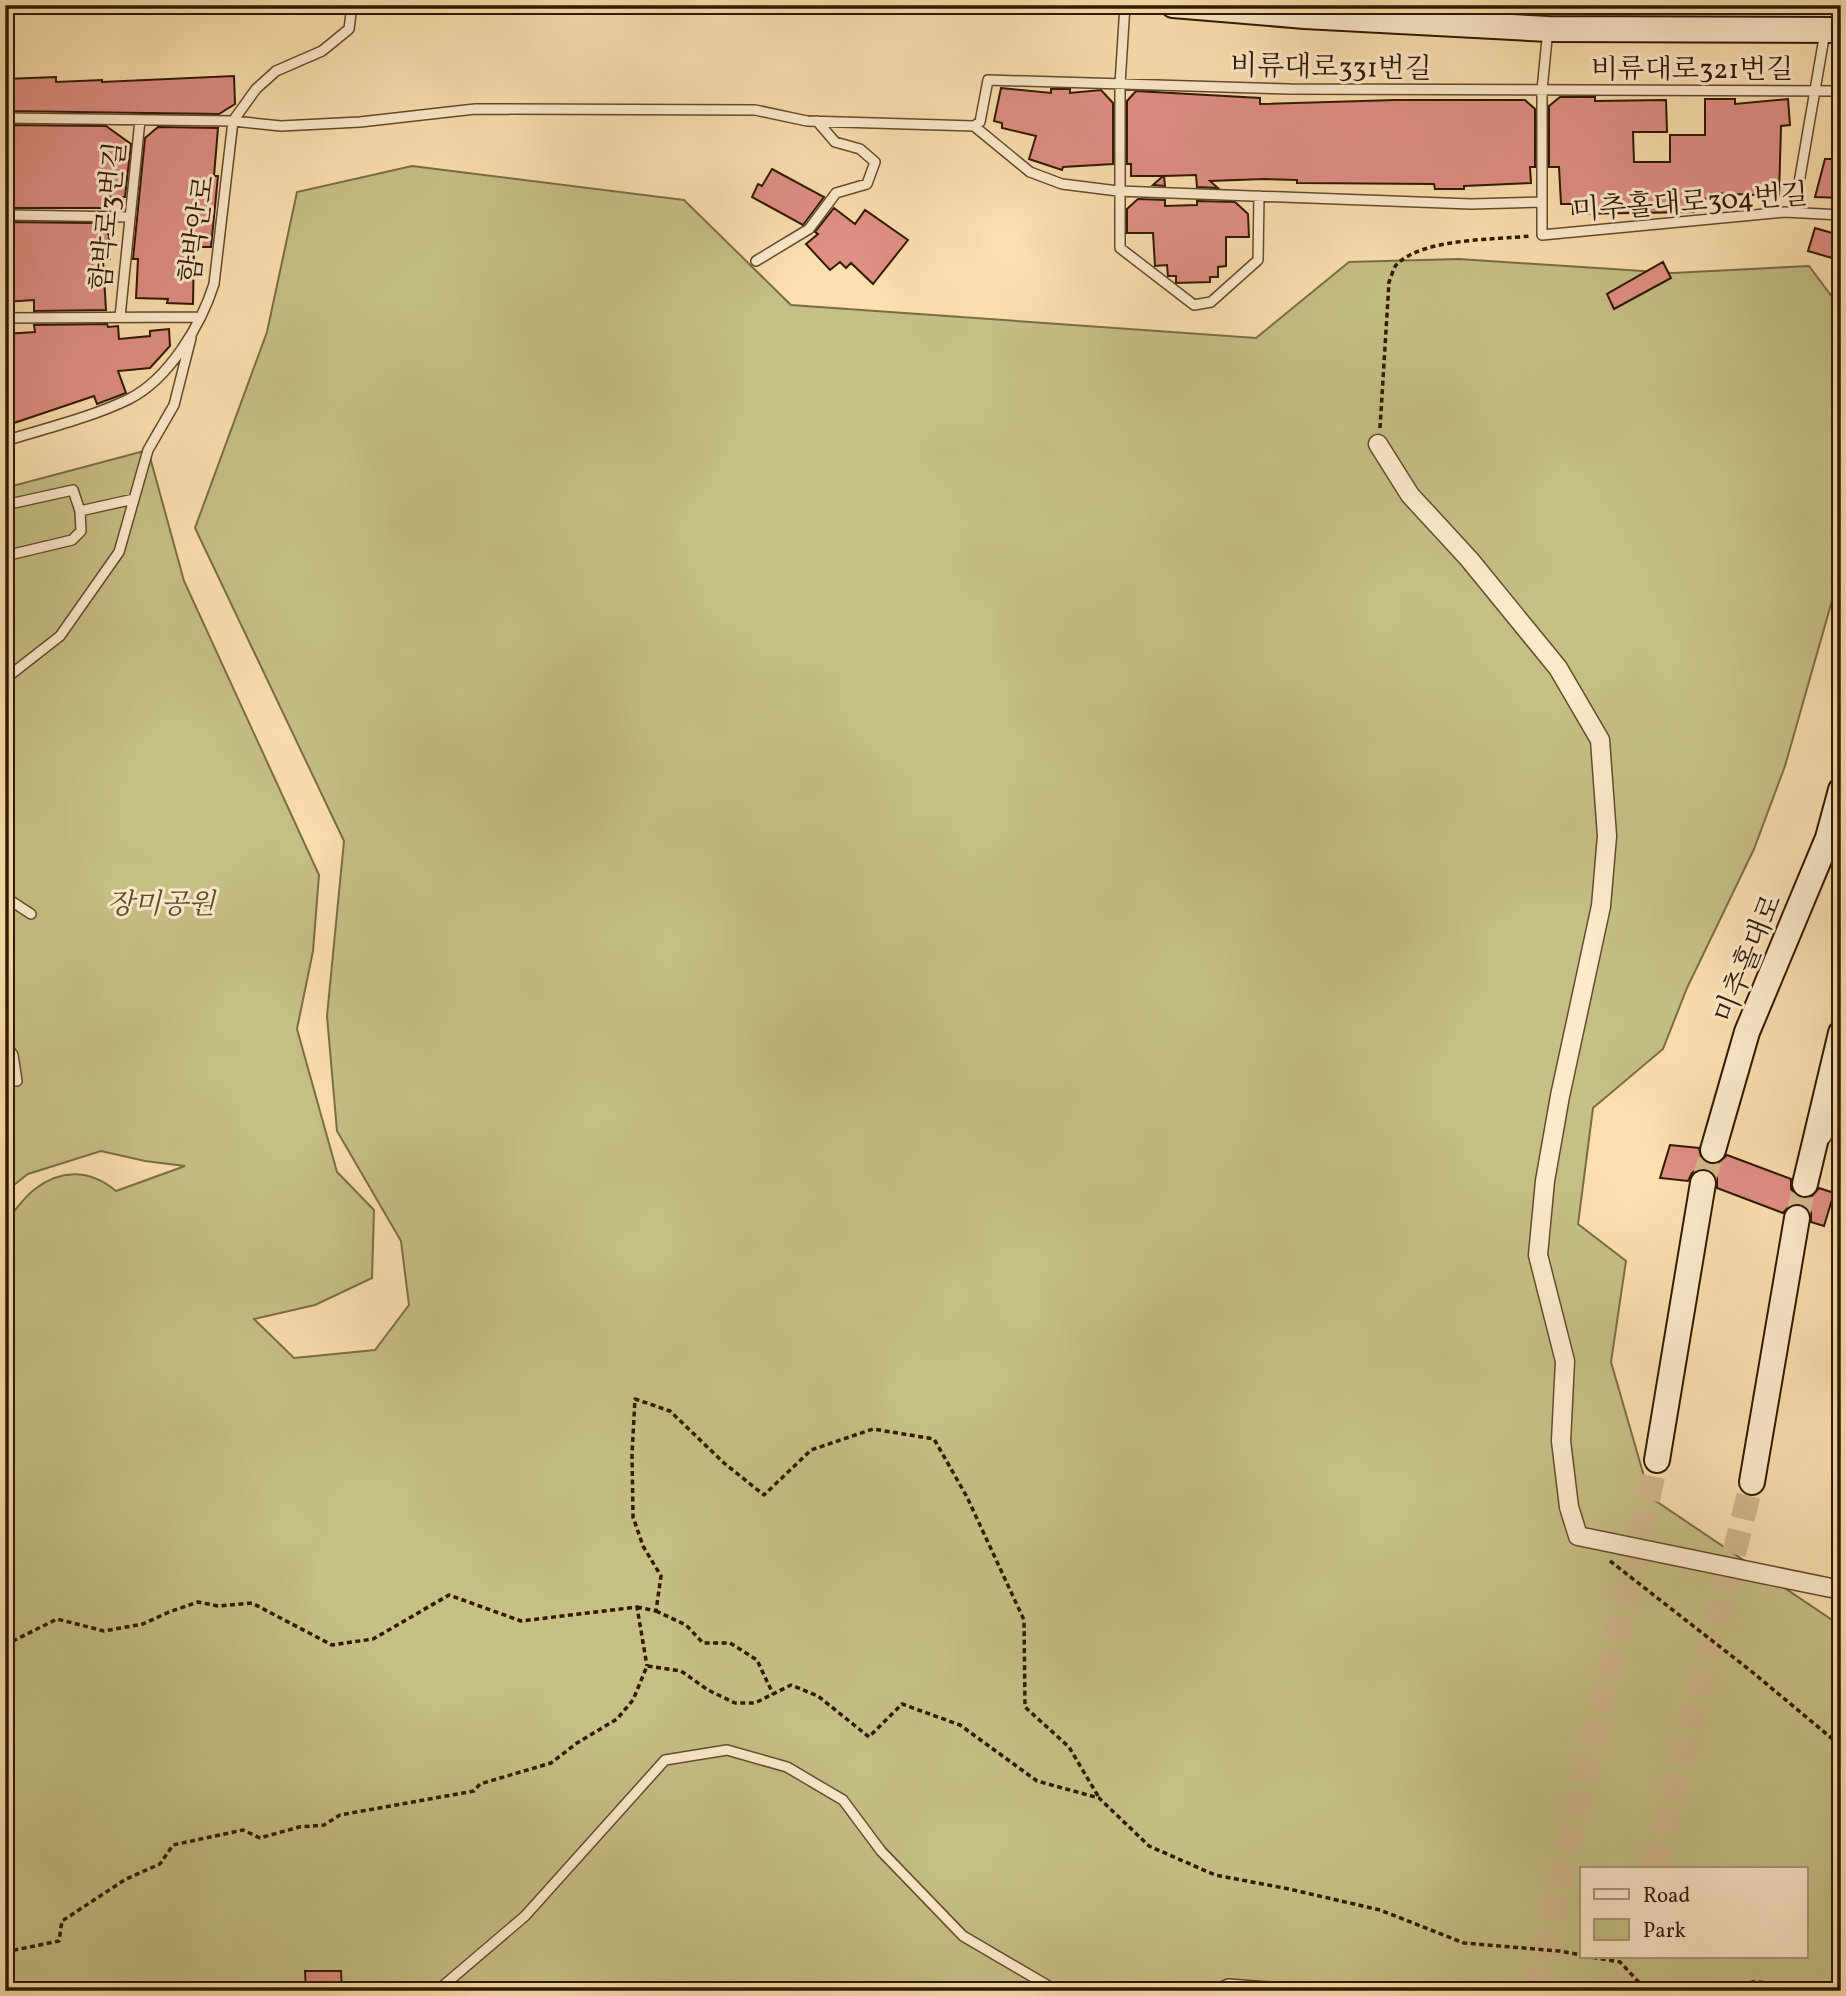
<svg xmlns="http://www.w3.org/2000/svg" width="1846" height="1996" viewBox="0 0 1846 1996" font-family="Vollkorn,'Noto Serif KR',serif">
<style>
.green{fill:#c6c086;stroke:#7b6d43;stroke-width:2;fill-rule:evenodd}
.building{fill:#e08f84;stroke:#301a00;stroke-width:2}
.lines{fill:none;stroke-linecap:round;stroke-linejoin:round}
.secondary-tunnel{stroke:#d3b88c;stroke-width:24;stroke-dasharray:24 12;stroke-linecap:butt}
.lane-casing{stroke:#634b2c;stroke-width:12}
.street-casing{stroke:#634b2c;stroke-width:21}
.secondary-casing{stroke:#301a00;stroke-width:28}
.path{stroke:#301a00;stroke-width:3.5;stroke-dasharray:5 3.5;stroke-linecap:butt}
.lane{stroke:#fdeacb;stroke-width:9}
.street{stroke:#fdeacb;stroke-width:18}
.secondary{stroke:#fdeacb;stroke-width:24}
.labels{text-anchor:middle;stroke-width:6;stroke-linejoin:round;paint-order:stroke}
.street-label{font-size:28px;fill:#301a00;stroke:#fdeacb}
.park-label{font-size:28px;font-style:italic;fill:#5d4c28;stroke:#fdeacb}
</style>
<rect width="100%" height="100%" fill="#fcdfaf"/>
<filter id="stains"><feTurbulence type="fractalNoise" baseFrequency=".00286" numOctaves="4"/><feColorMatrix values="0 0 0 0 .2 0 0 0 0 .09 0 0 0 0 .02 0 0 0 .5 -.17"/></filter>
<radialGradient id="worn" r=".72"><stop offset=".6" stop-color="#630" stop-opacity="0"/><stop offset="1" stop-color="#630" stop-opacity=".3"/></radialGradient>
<path class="green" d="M412 166 684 200 791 305 1256 338 1349 262 1459 259 1673 273 1809 266 1841 309V569L1785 766 1754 849 1687 988 1663 1049 1593 1108 1578 1224 1626 1261 1611 1362 1650 1497 1841 1626V1991H5V1222C15 1211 24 1197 35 1189 62 1168 91 1170 116 1191L185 1166 145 1161 101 1151 28 1174 5 1192V488L148 450 184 581 319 875 313 951 297 1029 337 1172 374 1210 372 1278 315 1305 254 1319 294 1358 375 1350 409 1305 401 1241 337 1131 327 1016 344 841 195 528 267 332 297 192ZM1582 1868H1806V1956H1582Z"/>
<path class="building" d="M234 76 235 104 219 114 5 111V79L56 77V82L102 80V82Z
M1001 88 1051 93V89H1070V93L1101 90 1113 103V164L1063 167 1062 170 1029 159 1036 136 1002 128V123L994 121Z
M1136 91 1260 98V104L1396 100H1525L1535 109V167H1530L1531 183 1464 186V189H1435L1434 184 1297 183V180L1264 179 1210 181 1218 188 1197 187 1196 175 1164 176 1165 186 1153 185 1163 176H1131V164H1127V101Z
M1560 97H1595V101L1666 100 1667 132H1633L1634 162H1670V135H1705V99H1735V104L1788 99 1790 125 1781 126 1779 196 1711 193 1710 199H1694V212L1573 214V204H1561L1559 167H1549V106Z
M5 125 106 126 131 144 125 197H109V208H5Z
M158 127 218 128 214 176H218L211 247H194L193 304 167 303 168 299 136 298 138 259H133L145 138Z
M1825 159H1841V198L1815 197Z
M772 169 824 197 803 225 752 197 758 184 762 186Z
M1138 199 1165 200V206L1197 205V201L1235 202 1248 214 1249 237H1226V266L1218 267V277H1210V282L1176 283V276H1168L1167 265 1155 266 1153 233H1127V209Z
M834 208 855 224 865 210 908 240 873 284 851 263 846 268 840 262 830 270 806 244 818 234 815 232Z
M5 222 97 223 109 235 110 259 103 260 106 310 34 311V300L5 302Z
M1815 228 1839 235 1832 258 1808 251Z
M1663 262 1671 278 1614 309 1607 294Z
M107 324 108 327 118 326 119 339 150 336V331L169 329 170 346 150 368 118 371 126 393 97 404 94 396 5 426V334L35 332 34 325Z
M1670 1145 1699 1148 1702 1160 1710 1164H1717L1727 1155 1791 1179V1189L1801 1198H1810L1819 1188 1834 1193 1824 1226 1811 1222V1212L1800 1204H1791L1783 1213 1717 1188V1177L1706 1169H1698L1692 1173 1688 1181 1660 1178Z
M305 1971H341L342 1991H306Z"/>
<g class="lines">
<path class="secondary-tunnel" d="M1703 1183 1713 1150
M1797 1218 1805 1184
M1654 1868 1752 1482
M1535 1991 1657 1460
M1622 1991 1631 1956"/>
<g class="lane-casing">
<path id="lane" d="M1125 5 1120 84V248L1194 305 1211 302 1258 260 1259 196
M1548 29 1542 90V235L1785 212 1841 215
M5 118 233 121 281 126 360 122 475 109 755 110 807 121 974 126 1030 172 1062 184 1118 191 1471 204 1542 202
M974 126 980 122 988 80 1290 89 1841 91
M1794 212 1825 32
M5 215 130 217
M756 261 809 229 836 193 867 184 875 162 860 149 835 142 817 121
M120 317 140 120
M5 318 200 317
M5 441C46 428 90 418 129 399 169 379 201 325 214 284L233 121 256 89 276 71 322 51 349 29 352 5
M5 505 73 490 80 511 81 531 72 540 5 556
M80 511 134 499
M5 679 60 636 119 552 148 450 174 405 191 338
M5 897 31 914
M5 1044 13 1055 17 1081
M1825 1139 1841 1113
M437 1991 525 1916 665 1760 727 1750 787 1767 843 1800 881 1851 963 1936 1057 1991
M1212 1991 1228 1984 1320 1991"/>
</g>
<g class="street-casing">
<path id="street" d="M1378 444 1410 495 1469 559 1558 668 1600 740 1607 836 1601 906 1560 1096 1545 1181 1538 1255 1565 1361 1561 1441 1569 1507 1578 1536 1841 1590"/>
</g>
<g class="secondary-casing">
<path id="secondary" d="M1173 5 1305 16 1548 29 1841 30
M1713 1150 1747 1032 1828 838 1841 790
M1805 1184 1841 1033
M1657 1460 1703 1183
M1752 1482 1797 1218"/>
</g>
<path class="path" d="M1380 428 1389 282C1392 276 1393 267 1398 263 1426 238 1493 240 1530 236
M5 1185 10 1183
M1610 1561 1751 1671 1841 1746
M637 1607 656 1611 661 1576 643 1546 633 1517 632 1454 635 1399 670 1411 724 1463 764 1495 811 1450 873 1429 934 1439 967 1497 1024 1620 1025 1707 1069 1747 1098 1796
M656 1611 686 1625 703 1643H730L757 1660 773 1694
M5 1645 57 1619 104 1631 143 1624 169 1612 198 1602 218 1606 252 1603 332 1645 373 1639 449 1595 521 1621 637 1607 647 1666
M5 1952 59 1941 62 1921 126 1879 160 1864 173 1845 243 1830 260 1838 299 1827 324 1825 340 1815 474 1791 480 1784 551 1763 577 1743 617 1719 633 1700 647 1666 681 1671 708 1690 735 1703H755L791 1685 818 1696 869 1737 902 1704 960 1725 1037 1781 1099 1798 1149 1846 1215 1875 1289 1889 1380 1910 1464 1943 1559 1951 1582 1955
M1584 1956 1620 1962 1647 1991
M1717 1991 1753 1982 1805 1985 1841 1983"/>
<use href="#lane" class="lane"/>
<use href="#street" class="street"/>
<use href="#secondary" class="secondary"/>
</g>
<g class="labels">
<g class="street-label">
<text transform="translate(1331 66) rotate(1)" y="10">비류대로331번길</text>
<text x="1692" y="78">비류대로321번길</text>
<text transform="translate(1690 201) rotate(-4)" y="10">미추홀대로304번길</text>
<text transform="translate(107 216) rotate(-84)" y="10">함박로3번길</text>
<text transform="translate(196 229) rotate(-82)" y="10">함박안로</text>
<text transform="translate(1747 958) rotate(-68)" y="10">미추홀대로</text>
</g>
<g class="park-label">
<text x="161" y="913">장미공원</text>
</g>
</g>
<rect width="1846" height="1996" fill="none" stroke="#fcdfaf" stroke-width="28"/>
<rect x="7" y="7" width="1832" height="1982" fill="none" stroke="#301a00" stroke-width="3.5"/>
<rect x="14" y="14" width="1818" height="1968" fill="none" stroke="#301a00" stroke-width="2"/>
<rect x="1580" y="1867" width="228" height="91" fill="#fdeacb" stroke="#ab977a" stroke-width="2"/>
<rect x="1594" y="1889" width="35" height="10" fill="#fdeacb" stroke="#ab977a" stroke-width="2"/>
<text x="1643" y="1902" font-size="21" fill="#301a00">Road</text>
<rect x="1594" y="1919" width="35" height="21" fill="#c6c086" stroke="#ab977a" stroke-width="2"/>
<text x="1643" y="1937" font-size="21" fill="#301a00">Park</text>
<rect width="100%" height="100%" filter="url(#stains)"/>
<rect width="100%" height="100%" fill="url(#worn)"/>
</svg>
